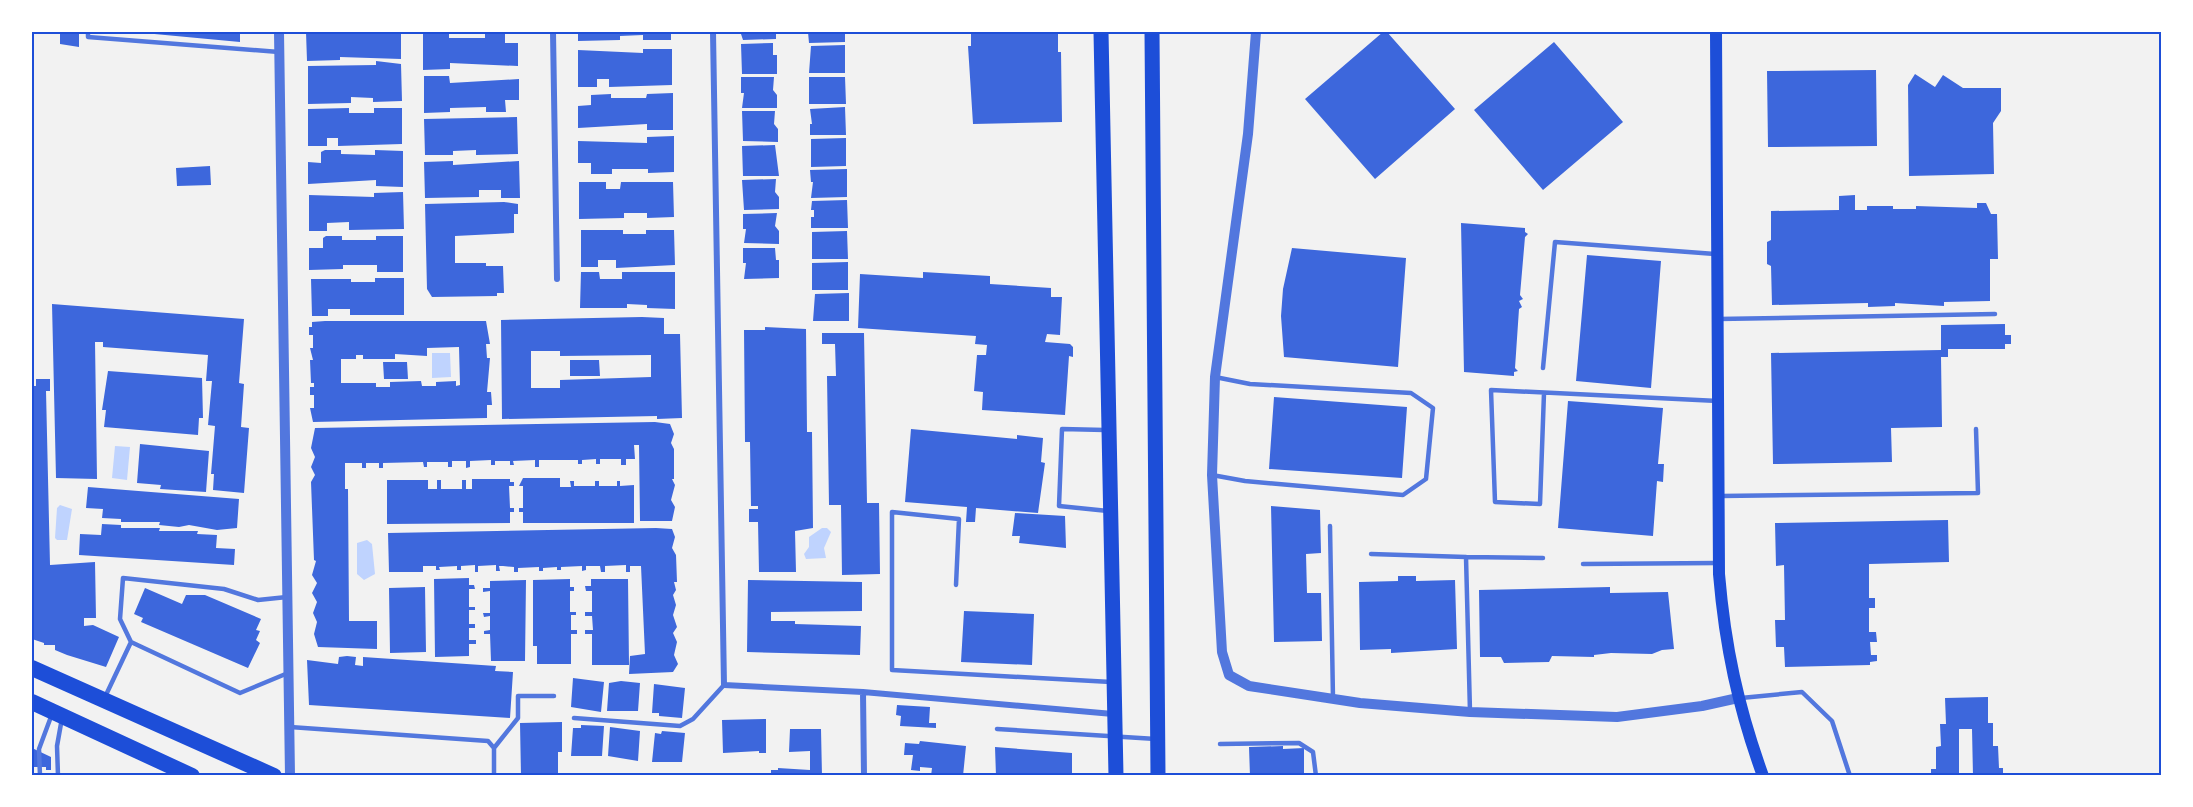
<svg xmlns="http://www.w3.org/2000/svg" width="2193" height="807" viewBox="0 0 2193 807" font-family="Roboto,sans-serif">
<style>
.water{fill:#bfd3fe}
.building{fill:#3d67dc;fill-rule:evenodd}
.lines{fill:none;stroke-linecap:round;stroke-linejoin:round}
.service{stroke:#5277de;stroke-width:4.5}
.minor{stroke:#5277de;stroke-width:6}
.tertiary{stroke:#5277de;stroke-width:10}
.secondary{stroke:#1d4ed8;stroke-width:12}
.primary{stroke:#1d4ed8;stroke-width:15}
.trunk{stroke:#1d4ed8;stroke-width:16}
.neatline{fill:none;stroke:#1d4ed8;stroke-width:2}
</style>
<rect width="100%" height="100%" fill="#f2f2f2"/>
<path class="water" d="M432 353H450L451 377 432 378Z
M115 446 130 447 127 480 112 478Z
M60 505 72 509 67 540H57L55 538 57 508Z
M822 528H827L831 532 824 548 826 558 806 559 804 554 809 547V537Z
M367 540 372 544 375 574 364 580 357 574V543Z"/>
<path class="building" d="M60 32H79V47L60 44Z
M102 32H117V34L101 33Z
M133 32H240V42Z
M306 32H401V59L340 57V60L307 61Z
M578 32H671V40H643V35L620 36V40L578 41Z
M744 32H776V39L743 40 741 34Z
M808 32H845V42L809 43Z
M971 32H1058V52H1061L1062 122 973 124 968 46H971Z
M1383 32H1387L1455 109 1375 179 1305 99Z
M485 33H505V43H518V66L450 63V69L423 70V34H449V38H485Z
M1554 42 1623 122 1543 190 1474 110Z
M773 43V55H777V74H742L741 44Z
M845 45V73H809L811 46Z
M643 49H672V85L609 87V79H597V87H578V50L643 53Z
M376 61 401 64 402 101 373 102V98L351 97V103L308 104V66L376 65Z
M1876 70 1877 146 1768 147 1767 71Z
M1915 74 1935 87 1943 75 1963 88H2001V111L1993 123 1994 174 1909 176 1908 85Z
M424 76H449L450 83 519 79V100H505L506 112H486V107L450 108V112L424 113Z
M741 77H774L773 90 777 95V108H742L744 93H741Z
M809 77H845L846 104H809Z
M673 93V130H647V124L578 128V106L591 105V95L611 94V98H646L647 94Z
M845 107 846 135H810V124H812L810 109Z
M349 108V113H374V108H402V144L338 146V138H327V146H308V109Z
M742 111H775L774 124 778 129V142L743 141Z
M517 117 518 154 476 155V150L453 151V155H425L424 119Z
M674 136V172L648 173V169H612V174H591V163H578V141L647 143V137Z
M846 138V166L811 167V139Z
M775 145 779 176H743L742 146Z
M325 150H341V154L375 155V150L403 151V187L376 186V180L308 184V162L321 163V152Z
M453 161V165L519 161 520 198H501V190H479V197L425 198 424 162Z
M210 166 211 185 177 186 176 168Z
M847 169V197L811 198 813 182H811L810 170Z
M776 179 775 192 779 197V209L744 210 742 180Z
M579 182H606V189H620L621 182H673L674 217 647 218V213H624V218L579 219Z
M403 192 404 229 349 230V222L327 223V231H309V195L374 197V193Z
M1855 195V210H1867V206H1893V209H1916V206L1977 208V203H1986L1991 214H1997L1998 259H1990V301L1944 302V306L1895 303V306L1868 307V303L1772 305 1771 266 1767 264V242L1771 240V211L1839 210V196Z
M847 200 848 228H811V217H814V210H811L812 201Z
M504 202 518 204V214H514V233L455 236V263H486V266H503L504 293H497V296L432 297 427 289 425 204Z
M777 213 775 226 779 231V244L744 243 746 229H743V214Z
M1461 223 1525 228V232L1528 234 1525 237 1520 295 1523 299 1519 301 1522 307 1519 309 1515 368 1518 371 1514 372V376L1464 372Z
M581 230H623V234H646V230H674L675 265 616 268V260H598V267H581Z
M847 231 848 259H812V232Z
M326 236H342V240H376V236H403V272H377V265H343V269L309 270V248H323V238Z
M743 248H775L776 260H779V278L744 279 746 263H743Z
M1292 248 1406 258 1398 367 1284 357 1281 316 1283 289Z
M1587 255 1661 261 1651 388 1576 381Z
M848 262V290H812V263Z
M581 272H599L600 279H622V272H675V309L647 308V305L627 304V308H580Z
M923 272 990 276V284L1051 288V297H1062L1060 335 1047 334 1045 342 1070 344 1073 347V357L1069 356 1065 415 982 410 983 392 974 391 977 355H986L987 345 975 344 976 336 858 328 860 274 923 278Z
M375 278H404V315H350V309H328V316H312L311 279H351V282H375Z
M849 293V321H813L815 294Z
M52 304 244 319 239 383 244 384 241 427 249 428 244 493 213 490 214 474H211L215 426 208 425 212 381H206L208 355 103 347V342H95L97 479 56 478Z
M642 317 664 318V334H680L682 418 657 419V416L502 419 501 320ZM531 351H560V356L651 355V377L560 380V388H531Z
M325 321H486L490 344H486L487 358H490L487 392H491L492 405H487V418L313 422 310 408H314V395H310V387H314V383H311L310 360H313L310 348H313V335H309V327H312V322ZM459 347 460 385 456 386V381L436 382V386H422L421 381 390 382V387H376V383H341V359H356V355H363V359H395V354L427 356V348Z
M2005 324V335H2011V344H2005V349H1948V357H1941L1942 427 1891 428 1892 462 1773 464 1771 353 1941 350V325Z
M765 327 806 329 807 432H812L813 528 795 531 796 572H759L758 522H749V509H758V506H751L750 442H745L744 330H765Z
M822 333H864L867 503H879L880 574 842 575 841 505H829L827 376H836L835 344H822Z
M570 360H599L600 376H570Z
M383 362H407L408 379H384Z
M108 371 202 378 203 418H199L198 435 104 427 106 410H102Z
M36 379H50V391H46L50 565 95 562 96 618H84V626L93 625 119 637 106 667 67 655 55 650V645H44V643L32 639V386H36Z
M1274 397 1407 407 1402 478 1269 469Z
M1568 401 1663 408 1658 464H1664L1663 482 1657 481 1653 536 1558 528Z
M655 422 670 424 674 434 671 443 674 449V479H672L675 485 671 500 675 507 672 521H640L639 445H634L635 459H626V465H621V459H600V464H596V459L582 460V464H578V460H539V467H535V460L513 461 514 465H510V461H495V465H491V460L470 461V467L466 468V461H452V467H448V462H427V467H424L423 462 383 463V468H379V463H366V468H362V463H345V489H348L349 621H377V649L318 647 314 634 317 622 313 613 317 602 312 593 317 583 312 575 316 561 314 560 311 482 315 475 311 467 315 457 311 448 315 428Z
M911 429 1017 439V435L1043 438 1041 462 1045 463 1038 513 976 508 975 522H966L967 507 905 502Z
M140 444 209 451 206 492 160 489 161 485 137 483Z
M523 478H560V487H571L570 481H574V486H595V481H599V486H617V481H620V486L634 485V523H523V512H519V508H523V486H519Z
M472 479H510V482H514V486H509L510 508H514V512H510V523L387 524V480H428V489H437V480H441V489H462V480H466V489H472Z
M88 487 239 499 237 528 217 530 189 525 179 527 159 525 160 522H121V519L102 518 103 509 86 508Z
M1271 506 1320 510 1321 553 1306 554 1307 593H1321L1322 641 1274 642Z
M1015 513 1065 516 1066 548 1019 543 1020 536H1012Z
M1948 520 1949 562 1869 564V598H1875V608H1869V632H1876L1877 642H1870L1871 655H1877V661L1870 662V665L1785 667 1784 647H1776L1775 620H1785L1784 565 1776 566 1775 523Z
M102 524 121 525V528H160L159 531H198L197 534 217 535 216 548 235 549 234 565 79 555 80 534 101 535Z
M656 528 672 529 675 537 672 548 676 555 677 582H674L676 590 673 595 676 605 673 615 677 627 673 633 677 642 674 655 678 664 673 672 629 674 630 656 645 654 641 566H630V572H626V565L605 566V572H601L600 566H586V570L582 571V566L561 567V570H557V567L543 568V571H539V567L518 568V572H514V567L503 566H499L500 571H496V565L478 566V572H475V565L461 566V570H457V566L439 567 440 570H436V566H423V572H389L388 533Z
M1398 576H1416V581L1455 580 1457 649 1391 653V649L1360 650 1359 582 1398 581Z
M469 578V585H474L475 589H469V607H475V610H469V624H475V628H469V640H476V644H469V656L435 657 434 579Z
M570 579V587H574V591H570V612H576V615H571V630H577V634H571V664H537V646H533V580Z
M591 579H628L629 665H592V634H585V630H593L592 616H585V612H592V591H586L585 586H591Z
M526 580 525 661H491L490 634H484V631L490 630V616L484 617 483 613H490V591L483 592V588H490V581Z
M748 580 862 582V611L771 612V621H795V624L861 626 860 655 747 652Z
M425 587 426 652 390 653 389 588Z
M1610 587V593L1668 592 1674 649 1662 650 1652 654 1611 653 1594 655V657L1552 656 1549 662 1504 663 1501 657H1480L1479 590Z
M145 588 182 604 186 595H205L261 619 256 630 260 631 256 640 260 643 248 668 141 622 143 618 134 614Z
M964 611 1034 614 1032 665 961 662Z
M347 656 356 657 355 665 363 666V657L496 666 495 671 513 672 510 718 309 705 307 660 338 664 339 657Z
M573 678 604 682 601 712 571 707Z
M621 681 640 683 638 711H607L609 683Z
M654 684 685 688 682 718 659 716V713H652Z
M1988 697V723H1993V746H1998L1999 768H2003V776H1973L1972 729H1959V776H1931V769H1936V747L1941 746 1940 724H1946L1945 698Z
M897 705 930 707 929 723H936V728L900 726 901 716 896 715Z
M766 719V753H759V751L723 753 722 720Z
M562 722V752H558V776H521L520 723Z
M581 725 604 726 602 756H571L573 728H581Z
M610 727 640 731 638 761 608 756Z
M790 729H821L822 776H771V770H778V768L810 770V751L789 752Z
M662 731 685 733 682 762H652L655 733 661 734Z
M920 741 966 746 963 776H931L932 768 920 767V771L911 770 913 755H904L905 743 919 744Z
M1283 746V749L1304 748V776H1250L1249 747Z
M995 747 1072 753V776H996Z
M32 748 51 757V770H46V767H32Z"/>
<g class="lines">
<path class="service" d="M88 32V37L279 52
M1718 319 1995 314
M1543 368 1555 242 1715 254
M1544 393 1540 504 1495 502 1491 390 1718 401
M1105 430 1062 429 1059 506 1108 511
M1212 475 1245 481 1403 495 1426 479 1433 408 1411 393 1250 384 1215 377
M1721 496 1978 493 1976 429
M1330 526 1333 699
M1371 554 1466 557
M1583 564 1718 563
M956 585 959 519 892 512V670L1111 682
M287 597 258 600 224 589 123 578 120 619 131 642 240 693 288 673
M105 697 131 642
M1741 698 1802 692 1832 721 1850 776
M1470 712 1466 557 1543 558
M574 718 680 726 693 719 724 685
M290 727 488 741 494 748V776
M997 729 1156 739
M1220 744 1299 743 1313 752 1316 776
M494 748 518 718V696H554
M40 776 39 749 52 714
M58 776 57 746 62 718"/>
<path class="minor" d="M553 32 557 279
M713 32 724 685 863 692 1113 714
M863 692 864 776"/>
<path class="tertiary" d="M279 32 290 776
M1256 32 1248 134 1215 377 1212 475 1222 652 1229 675 1249 686 1360 703 1470 712 1617 717 1702 706 1738 698"/>
<path class="secondary" d="M1716 32 1719 574C1725 646 1738 707 1763 776"/>
<path class="primary" d="M1101 32 1116 776
M1152 32 1158 776"/>
<path class="trunk" d="M32 668 274 776
M32 702 192 776"/>
</g>
<rect width="2193" height="807" fill="none" stroke="#ffffff" stroke-width="66"/>
<rect x="33" y="33" width="2127" height="741" class="neatline"/>
</svg>
